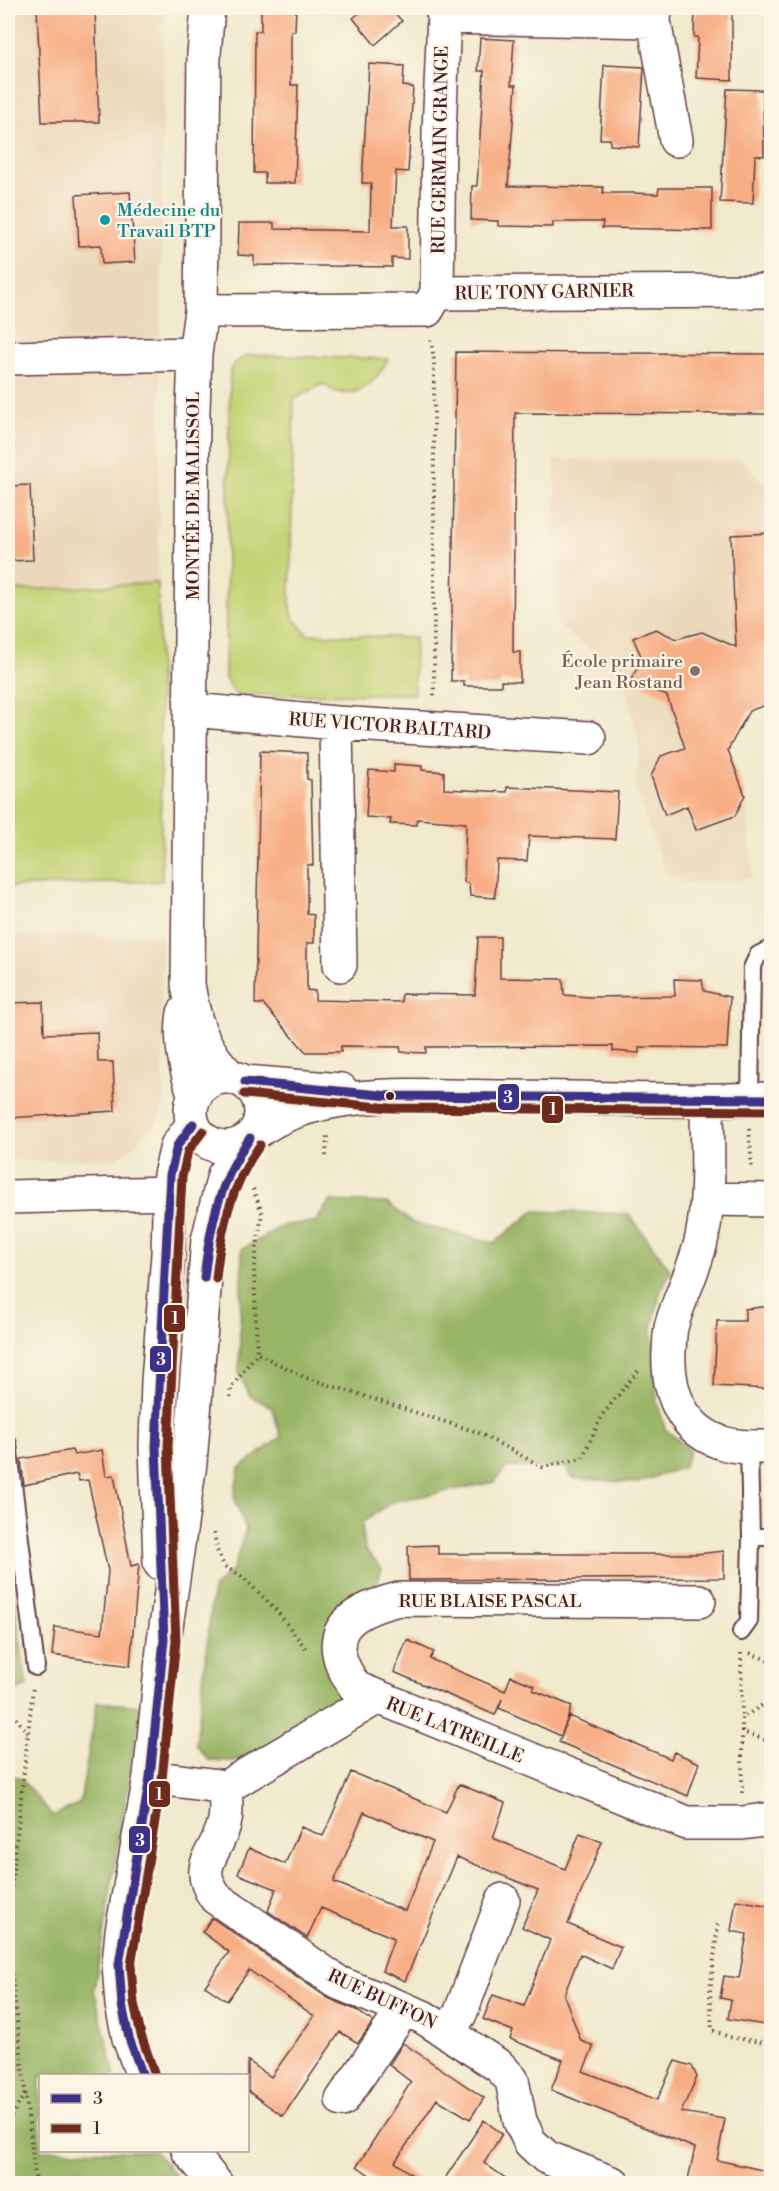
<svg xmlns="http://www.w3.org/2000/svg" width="779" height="2191" viewBox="0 0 779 2191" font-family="'Libre Bodoni',serif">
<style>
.built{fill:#ebd8ba}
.green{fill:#c3d375;stroke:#867950;stroke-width:1.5}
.forest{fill:#9ab566;stroke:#726a48;stroke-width:1.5}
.building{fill:#f7ae85;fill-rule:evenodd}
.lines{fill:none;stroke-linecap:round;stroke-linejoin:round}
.service-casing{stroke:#633d43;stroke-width:20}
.minor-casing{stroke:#633d43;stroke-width:36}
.path{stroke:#633d43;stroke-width:4;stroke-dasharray:1.5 4.5;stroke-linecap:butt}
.service{stroke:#fff;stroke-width:16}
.minor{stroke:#fff;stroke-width:33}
.bus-1-casing{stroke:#fcf5e5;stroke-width:14}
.bus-2-casing{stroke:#fcf5e5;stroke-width:14}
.bus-1{stroke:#3c3187;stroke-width:9}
.bus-2{stroke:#6e2a1b;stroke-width:9}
.culture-dot{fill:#0f9aa8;stroke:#fcf5e5;stroke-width:2}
.education-dot{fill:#8d6e63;stroke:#fcf5e5;stroke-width:2}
.bus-dot{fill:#4a1f2b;stroke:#fcf5e5;stroke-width:2}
.labels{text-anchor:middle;stroke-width:4.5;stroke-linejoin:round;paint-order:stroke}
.street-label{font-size:18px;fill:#4a1f2b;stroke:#fcf5e5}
.culture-label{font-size:18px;fill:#0d838f;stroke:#fcf5e5;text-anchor:start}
.education-label{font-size:18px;fill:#785e54;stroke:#fcf5e5;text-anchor:end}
.line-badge{stroke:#fcf5e5;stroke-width:2}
.badge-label{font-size:16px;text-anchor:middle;font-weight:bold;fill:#fff}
</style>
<rect width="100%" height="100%" fill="#fcf5e5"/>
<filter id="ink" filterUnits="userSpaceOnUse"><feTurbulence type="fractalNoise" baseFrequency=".0167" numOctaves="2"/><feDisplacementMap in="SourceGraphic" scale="12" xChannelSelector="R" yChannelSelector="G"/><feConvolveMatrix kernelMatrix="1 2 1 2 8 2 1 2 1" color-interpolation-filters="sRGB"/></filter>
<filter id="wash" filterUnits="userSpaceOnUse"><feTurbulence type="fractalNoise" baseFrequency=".008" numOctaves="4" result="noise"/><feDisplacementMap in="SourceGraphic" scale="24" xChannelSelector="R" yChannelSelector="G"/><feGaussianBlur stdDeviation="1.35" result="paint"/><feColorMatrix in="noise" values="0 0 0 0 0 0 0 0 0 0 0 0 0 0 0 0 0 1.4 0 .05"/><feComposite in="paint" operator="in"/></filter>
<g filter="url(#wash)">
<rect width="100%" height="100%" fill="#f0e9cc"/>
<path class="built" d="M8 8H164L158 583 8 591Z
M555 460H743L771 491V703L749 712 728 750 745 795 754 878 686 883 666 874 635 788 640 749 624 678 613 664 557 626Z
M161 935 164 1104 156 1124 127 1152 113 1159 8 1161V936Z"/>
<path class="green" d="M248 355 388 359C375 385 350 406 323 384L294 399 290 602 293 618 307 634 415 638 414 694 236 695 225 679 230 371 234 363Z
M158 583 162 881 8 887V591Z"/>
<path class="forest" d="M330 1201 387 1203 413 1223 494 1243 534 1211 629 1214 671 1271 660 1293 652 1329 657 1401 665 1429 690 1450 684 1467 637 1483 573 1478 566 1467H507L494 1482 392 1502 362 1523 365 1549 382 1569 372 1599 347 1613 348 1701 257 1753 233 1761 208 1760 196 1744 213 1589 233 1569 246 1529 234 1497 239 1469 281 1437 272 1407 250 1396 239 1374 242 1249 284 1225 315 1222Z
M8 1558 27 1686 8 1694Z
M97 1702 141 1706 94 1990 115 2075 40 2076V2150L154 2151 182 2183H8V1773L21 1779 53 1816 80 1803Z"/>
<g id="blocks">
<path class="building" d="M37 8H95L99 122H42Z
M261 8H296L295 31H291V85H298L295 183H265V173H254L255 31H261Z
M366 8H390L402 21 375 45 353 18Z
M695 8H732V80L696 78 698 37H694Z
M480 38 514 40 511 85H516L508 186 603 187V193H632L658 194 659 188H712V230L602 228 603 222H553V227L498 226V221L471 220 472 186H477L484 71H478Z
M369 64 404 66 403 86 413 87 408 172 396 171 393 226H408V259L392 258V267L254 265V256L238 255 239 223H274V229L370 231 371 183H362Z
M604 65 644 67 639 147 610 145V139H600Z
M727 89 763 90 764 156 755 155 753 203 720 202Z
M130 192 135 262 102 264 101 245 79 246 76 195Z
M456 352 771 354V414L515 413 513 652H520V682L501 681V686H464V681H451Z
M30 485 33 560 8 561V486Z
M771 533V703L749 711 728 750 745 795 735 816 696 830 687 806 665 815 651 776 661 756 685 748 667 696 631 680 642 658 633 638 656 629 676 639 702 632 736 647 731 535Z
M260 751 307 753V779L311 780 313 865H307V914L314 915V943H307V990L315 991V1000L401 1002 402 994 475 995 478 937H500V978L563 979 564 995 589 997 675 996 674 979 702 980 704 991 730 997 727 1048 639 1047V1053L613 1051V1046L426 1047V1053L401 1052 400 1047 341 1046V1052H306L263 1004H255Z
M394 764 422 766V770L444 772V789L507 792V787L618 792 615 839 529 836 527 861 497 860 495 898 470 896 469 884 464 882 466 823 417 819V825L390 824 391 819 366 817 369 770 394 772Z
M43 1002 44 1034 97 1032 98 1062H113L115 1111 8 1118V1003Z
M771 1306V1389L714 1386 717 1321H745V1309Z
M72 1450 74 1455 102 1450 106 1476 114 1475 131 1566 139 1564 130 1666 52 1655 55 1627 102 1633 108 1571 88 1480 79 1481 77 1474 24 1485 21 1459Z
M438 1545V1554H696L724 1551V1578L409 1580 408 1546Z
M407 1640 434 1652 430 1659 505 1691 511 1676 535 1686 533 1690 572 1706 561 1736 499 1708 502 1699 495 1715 394 1672Z
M569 1716 671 1759 674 1752 699 1763 688 1796 559 1742Z
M351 1772 446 1812 459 1784 505 1803 493 1838 565 1869 580 1833 602 1842 568 1924 621 1947 612 1969 580 1954 564 1995 581 2041 594 2046 583 2071 657 2100 675 2061 692 2066 697 2077 681 2112 725 2119 717 2160 771 2172V2184H687L695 2148 551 2090 563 2060 510 2039 513 2031 483 2019 493 1995 524 2006 550 1940 522 1927 538 1890 457 1857 405 1981 382 1971 394 1938 321 1908 307 1938 268 1911 276 1889 238 1874 249 1848 285 1864 301 1827 323 1836ZM364 1812 433 1842 405 1911 334 1882Z
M736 1900 771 1906V2026L728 2019 731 2000 720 1998 724 1976 739 1978 747 1934 731 1931Z
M212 1918 328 1998 356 2010 373 2022 358 2043 340 2032 283 2116 248 2091V2061L271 2077 314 2016 249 1970 227 2001 205 1986 229 1952 202 1932Z
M403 2043 484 2098 470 2119 437 2099 395 2162 424 2184H382L357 2166 411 2082 389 2065Z
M484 2120 502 2134 484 2163 514 2184H441Z"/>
</g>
</g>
<g filter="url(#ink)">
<use href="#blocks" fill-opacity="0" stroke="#633d43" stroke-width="1.5"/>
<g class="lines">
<g class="service-casing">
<path id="service" d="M750 1100 752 968 758 955 772 948
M8 1444 36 1667
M749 1446 751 1537H772
M741 1632 749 1621 751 1537"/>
</g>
<g class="minor-casing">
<path id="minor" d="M208 8 204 54 201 311 195 354 193 409 188 984C194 1022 203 1051 231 1077
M655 8 654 21 676 140
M444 17 654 21
M437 293 439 132 444 17 442 8
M201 311 427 310 437 293 772 291
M8 358 195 354
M192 710 336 723 589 738
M336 723 340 965
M184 1013C179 1042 186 1070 195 1097
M191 1112a35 35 0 1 1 70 0a35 35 0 1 1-70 0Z
M245 1082 341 1090
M707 1100C707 1146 711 1193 702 1237 696 1267 680 1295 672 1324 669 1333 670 1342 669 1351 667 1392 682 1432 726 1444 740 1448 757 1447 772 1447
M255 1133C319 1084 426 1097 503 1097 592 1097 682 1103 772 1099
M8 1197 170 1193
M708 1199 772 1200
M160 1563 156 1447 158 1381 168 1254 170 1175 177 1146 193 1124
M699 1601 399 1599C345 1612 318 1635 356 1688L687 1823H742L772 1819
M150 1777 226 1787 376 1698
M226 1787C225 1798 227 1810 225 1820 219 1853 191 1864 216 1898L339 1983 423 2017 499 2066 512 2080 520 2121 530 2142 546 2157 614 2184
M448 2031 460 2014 503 1900
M143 2076 129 2038 122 2005 119 1964 122 1931 150 1777 164 1640 190 1463 208 1240 224 1175 250 1138
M342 2100 404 2009
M188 2150 216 2184"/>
</g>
<path class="path" d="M431 340 434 360V699
M749 1129 752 1170
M326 1156 327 1136
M253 1189 262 1213 254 1267 257 1353 304 1377 477 1432 543 1467 582 1458 603 1414 638 1371
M230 1397 231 1388 257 1353
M214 1533 217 1550 224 1566 244 1578 276 1610 307 1650
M741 1653 742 1718
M750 1653 772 1662
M772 1699 742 1718V1732L772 1742
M8 1709 28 1733
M742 1793V1732
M8 1917 33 1688
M718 1924 710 1992 712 2030 729 2037 772 2044
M8 1944 36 2184
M8 2121 25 2094"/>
<use href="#service" class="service"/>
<use href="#minor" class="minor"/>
<g class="bus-1-casing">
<path id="bus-1" d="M245 1082 390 1096 772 1099
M204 1278C210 1226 219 1181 250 1138
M143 2076 129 2038 122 2005 119 1964 150 1777 164 1640 156 1447 170 1175 177 1146 193 1124"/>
</g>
<g class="bus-2-casing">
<path id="bus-2" d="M244 1094 390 1108 772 1111
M216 1279C221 1229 230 1187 260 1145
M154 2072 141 2035 134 2003 131 1965 162 1779 176 1641 168 1447 182 1177 188 1151 203 1131"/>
</g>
<use href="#bus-1" class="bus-1"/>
<use href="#bus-2" class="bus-2"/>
</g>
</g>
<circle class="culture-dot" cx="105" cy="220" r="6"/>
<circle class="education-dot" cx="695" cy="671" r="6"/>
<circle class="bus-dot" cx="390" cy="1096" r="5"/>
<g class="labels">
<g class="street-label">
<text transform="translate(440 150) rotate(-89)" y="6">RUE GERMAIN GRANGE</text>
<text transform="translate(544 292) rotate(-1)" y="6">RUE TONY GARNIER</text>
<text transform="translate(193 496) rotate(-90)" y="6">MONTÉE DE MALISSOL</text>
<text transform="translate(390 726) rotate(4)" y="6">RUE VICTOR BALTARD</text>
<text x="490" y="1607">RUE BLAISE PASCAL</text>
<text transform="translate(455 1730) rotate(22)" y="6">RUE LATREILLE</text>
<text transform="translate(382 1999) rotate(25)" y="6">RUE BUFFON</text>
</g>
<g class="culture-label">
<text x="117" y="216">Médecine du<tspan x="117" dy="21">Travail BTP</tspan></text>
</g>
<g class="education-label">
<text x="683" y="667">École primaire<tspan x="683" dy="21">Jean Rostand</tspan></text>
</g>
</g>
<g class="line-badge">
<rect x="497" y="1083" width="23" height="28" rx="6" fill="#3c3187"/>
<rect x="541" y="1095" width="23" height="29" rx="6" fill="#6e2a1b"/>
<rect x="163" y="1304" width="23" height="29" rx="6" fill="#6e2a1b"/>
<rect x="149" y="1345" width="23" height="28" rx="6" fill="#3c3187"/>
<rect x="148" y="1780" width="23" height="28" rx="6" fill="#6e2a1b"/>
<rect x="128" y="1825" width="23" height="29" rx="6" fill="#3c3187"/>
</g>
<g class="badge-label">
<text x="508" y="1103">3</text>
<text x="553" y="1115">1</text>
<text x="175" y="1324">1</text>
<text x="161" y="1365">3</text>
<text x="159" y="1800">1</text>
<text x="140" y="1846">3</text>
</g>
<rect width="779" height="2191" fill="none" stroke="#fcf5e5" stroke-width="30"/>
<rect x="39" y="2074" width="210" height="78" fill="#fcf5e5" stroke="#b59f9b" stroke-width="1.5"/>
<rect x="51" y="2094" width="30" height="9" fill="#3c3187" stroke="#b59f9b" stroke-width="1.5"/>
<text x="93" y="2104" font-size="18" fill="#4a1f2b">3</text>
<rect x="51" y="2124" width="30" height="9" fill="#6e2a1b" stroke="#b59f9b" stroke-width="1.5"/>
<text x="93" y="2134" font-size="18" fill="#4a1f2b">1</text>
</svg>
